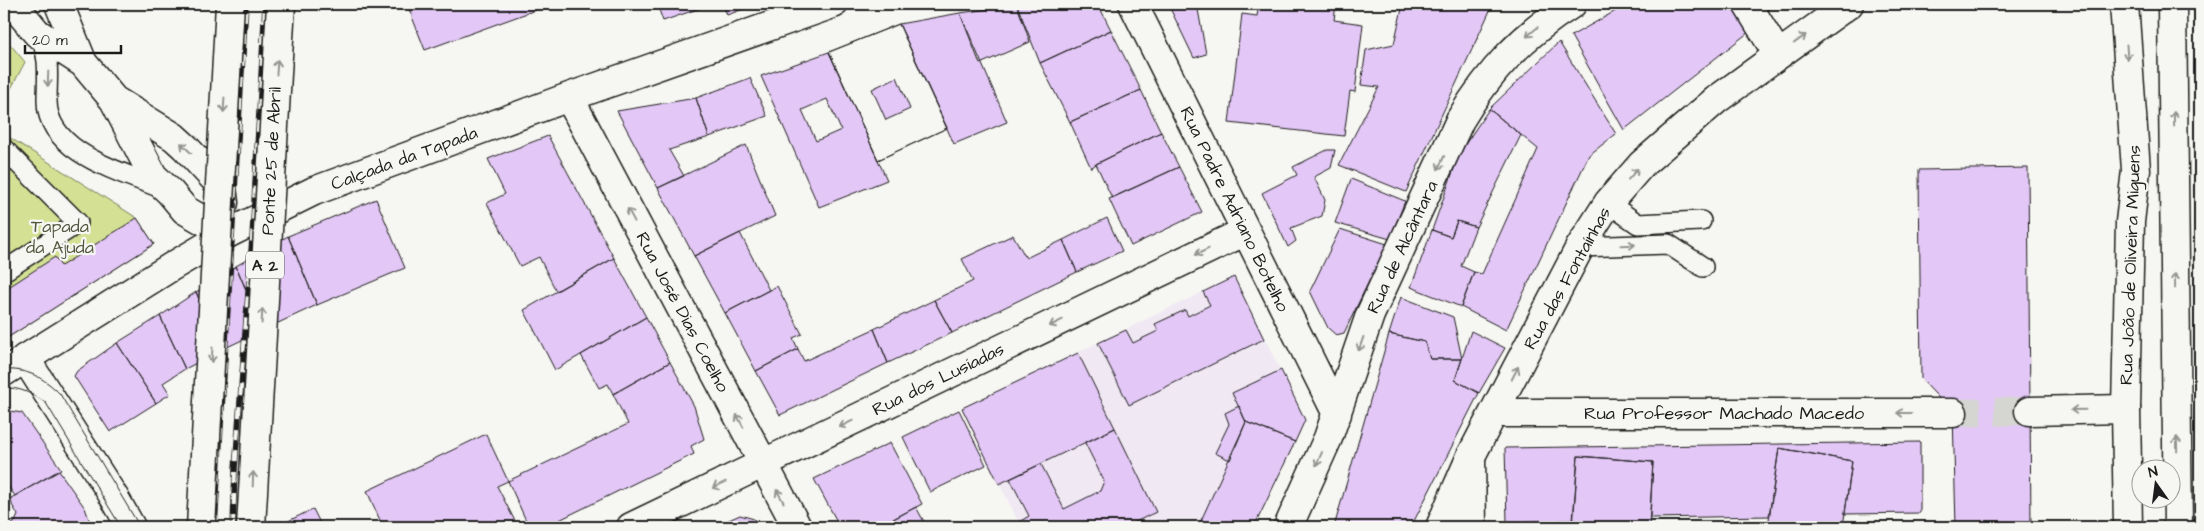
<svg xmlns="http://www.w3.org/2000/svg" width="2204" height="531" viewBox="0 0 2204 531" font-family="'Architects Daughter',sans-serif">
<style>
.built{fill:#f0e8f3}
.green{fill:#d4e194;stroke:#787e58}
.building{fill:#e3c7f6;stroke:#1c1c1c;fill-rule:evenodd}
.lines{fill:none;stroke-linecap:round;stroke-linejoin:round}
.minor-tunnel{stroke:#d5d5d2;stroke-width:28;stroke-dasharray:28 14;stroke-linecap:butt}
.service-casing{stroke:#1c1c1c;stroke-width:22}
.pedestrian-casing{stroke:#1c1c1c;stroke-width:31}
.minor-casing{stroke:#1c1c1c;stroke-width:31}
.tertiary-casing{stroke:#1c1c1c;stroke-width:31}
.trunk-casing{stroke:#1c1c1c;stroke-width:31}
.service{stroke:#f6f6f2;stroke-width:19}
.pedestrian{stroke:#f6f6f2;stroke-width:28}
.minor{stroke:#f6f6f2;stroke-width:28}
.tertiary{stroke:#f6f6f2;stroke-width:28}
.trunk{stroke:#f6f6f2;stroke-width:28}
.tram{stroke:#1c1c1c;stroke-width:1}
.rail-casing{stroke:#1c1c1c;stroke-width:5.5}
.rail{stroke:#f6f6f2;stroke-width:4;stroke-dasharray:11;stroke-linecap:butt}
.motorway-bridge-casing{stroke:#1c1c1c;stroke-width:31;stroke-linecap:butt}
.motorway-bridge{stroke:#f6f6f2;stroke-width:28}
.oneway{stroke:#949492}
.labels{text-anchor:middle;stroke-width:4.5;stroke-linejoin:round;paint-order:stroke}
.shield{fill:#f6f6f2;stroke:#5d5d5c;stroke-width:1}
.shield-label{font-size:16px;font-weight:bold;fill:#1c1c1c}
.street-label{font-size:18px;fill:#1c1c1c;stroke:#f6f6f2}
.park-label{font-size:18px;fill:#535740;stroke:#f6f6f2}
</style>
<rect width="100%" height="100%" fill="#f6f6f2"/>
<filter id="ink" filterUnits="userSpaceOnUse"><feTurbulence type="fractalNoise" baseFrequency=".02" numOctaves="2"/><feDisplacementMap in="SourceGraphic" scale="10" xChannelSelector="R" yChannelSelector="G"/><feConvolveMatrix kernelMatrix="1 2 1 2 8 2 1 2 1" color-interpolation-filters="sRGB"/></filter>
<g filter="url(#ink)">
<path class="built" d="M1234 277 1305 420 1254 527H1021L962 408Z"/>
<path class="green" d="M4 37 25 62 4 102Z
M4 134 137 218 154 244 4 340Z"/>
<path class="building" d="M407 4H552L425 50Z
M657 4H712L663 21Z
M723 4H757L727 15Z
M1019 4H1098L1111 30 1040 63 1017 5Z
M1168 4H1197L1206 54 1194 58Z
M1259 4H1336L1334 20 1363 24 1355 92 1350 91 1344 136 1229 123 1242 14 1257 16Z
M1403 4H1493L1406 192 1339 165 1379 87 1361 85 1366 50 1394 44Z
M1628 4H1733L1749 32 1624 130 1571 36Z
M1017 5 1030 42 980 64 960 13Z
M960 13 1007 122 954 144 899 24Z
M899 24 947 128 878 160 829 52ZM897 77 910 109 886 120 872 89Z
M899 24 947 128 878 160 829 52Z
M1111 30 1141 90 1070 122 1040 63Z
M1559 42 1616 134 1589 155 1506 330 1461 307 1474 272 1482 274 1538 149 1489 109Z
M829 52 887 180 819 207 761 76ZM827 99 841 130 816 141 802 110Z
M750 78 767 116 709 137 696 98Z
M1141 90 1161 132 1096 164 1091 168 1070 122Z
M696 98 709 137 669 150 684 176 658 188 617 111Z
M1489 109 1521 135 1476 227 1457 221 1451 237 1432 230 1460 152Z
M1161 132 1179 167 1112 198 1096 164Z
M548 136 614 258 556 291 539 257 520 266 487 203 505 194 488 159Z
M746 145 775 216 694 256 658 188Z
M1327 150H1335L1331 168 1314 177 1325 200 1322 216 1291 228 1296 241 1288 247 1262 193 1297 175 1293 167Z
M1179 167 1202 212 1131 246 1109 199Z
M2028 168 2031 527H1956L1953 413 1921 379 1919 170Z
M1351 179 1405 201 1390 239 1335 223Z
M376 199 405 268 317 305 288 236Z
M137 218 154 244 4 340V290L55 257 61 266Z
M1107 218 1122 251 1077 272 1063 240Z
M1457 221 1476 227 1461 266 1474 272 1461 307 1411 287 1432 230 1451 237Z
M1340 229 1387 244 1344 333 1336 335 1328 328 1310 291Z
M740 233 769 290 725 313 694 256Z
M1013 235 1026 258 1063 240 1077 272 952 333 934 300 973 281 962 259Z
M288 236 317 305 263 330 236 266Z
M614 258 646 317 555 370 524 310Z
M236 266 263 330 221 350 196 292Z
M1234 277 1264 339 1129 405 1098 343 1126 330 1133 343 1158 331 1155 324 1185 310 1188 316 1210 305 1203 292Z
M777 286 802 334 793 338 798 349 756 371 725 313Z
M196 292 221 350 185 369 160 316Z
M1401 297 1453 317 1462 359H1430L1425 342 1389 334Z
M934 300 952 333 888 363 874 329Z
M160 316 185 369 163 383 170 394 156 403 117 343Z
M646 317 670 362 613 394 608 384 599 388 581 355Z
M874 329 888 363 780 415 756 371 798 349 804 361Z
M1471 331 1505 348 1479 393 1455 380Z
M1389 334 1425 342 1430 359H1462L1455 380 1479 393 1411 527H1334Z
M117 343 156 403 110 432 74 376 77 371Z
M1078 353 1115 428 999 484 962 408Z
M670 362 694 406 704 439 691 446 694 454 545 527H529L508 481 628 424 613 394Z
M1281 370 1305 420 1295 442 1246 422 1232 393Z
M1239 406 1246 422 1230 460 1215 453 1229 424 1225 413Z
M4 410 22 413 61 469 15 496 4 480Z
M959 410 986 465 930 492 903 437Z
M1246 422 1295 442 1254 527H1198Z
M1115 428 1156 512 1125 527H1021L1019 522 1029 516 1010 479 1041 464 1064 509 1100 491 1104 481 1085 443Z
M486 434 508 481 497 486 518 527H383L367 491Z
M1920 442V513L1845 514 1852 461 1779 448 1769 516 1650 518 1653 462 1578 456 1573 520 1507 522 1505 448Z
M890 443 922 504 878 527H840L814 479Z
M1779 448 1852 461 1843 527H1768Z
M1578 456 1653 462 1649 527H1573Z
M59 471 85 508 90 522V527H6L15 522 18 515 12 505 11 498Z
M916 507 927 527H878Z
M313 509 322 527H276Z
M740 515 754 519 758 527H713Z"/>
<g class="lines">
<path class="minor-tunnel" d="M1953 413 2029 411"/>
<g class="service-casing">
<path id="service" d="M38 34C51 55 47 77 47 101 47 153 122 172 161 188
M4 149 78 223 4 271
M1608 203 1638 224 1701 221
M1580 247 1668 244 1703 267"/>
</g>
<g class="pedestrian-casing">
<path id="pedestrian" d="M1747 4 1778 55
M1471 456 1472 527"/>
</g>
<g class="minor-casing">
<path id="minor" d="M1133 4 1337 414
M569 97 797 527
M227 234 314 191 569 97 833 4
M25 358 114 497 131 527
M2029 411 2126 409
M1494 413H1953
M631 527 1246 231
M1288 527 1328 438 1370 315 1460 120C1490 70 1523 35 1572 4
M1440 527 1471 456 1580 247 1608 203 1642 164 1716 100 1849 4"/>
</g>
<g class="tertiary-casing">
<path id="tertiary" d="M13 4 37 33 83 63
M59 4 83 63 114 100 153 176 170 192 185 210 227 234
M114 100 174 137 185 147 222 187 224 203
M4 372 171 267 227 234"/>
</g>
<g class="trunk-casing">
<path id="trunk" d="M2124 4 2136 170 2130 222 2126 409 2128 527
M2172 4 2178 527"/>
</g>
<use href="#service" class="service"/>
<use href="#pedestrian" class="pedestrian"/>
<use href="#minor" class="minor"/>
<use href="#tertiary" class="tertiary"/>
<use href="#trunk" class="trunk"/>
<path class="tram" d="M4 370C26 368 45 378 60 394L140 527
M4 388C20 387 33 394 46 403L121 527"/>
<g class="rail-casing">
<path id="rail" d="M215 527 246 4
M233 527 235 469 252 238 265 4"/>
</g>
<use href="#rail" class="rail"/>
<g class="motorway-bridge-casing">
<path id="motorway-bridge" d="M201 527 230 4
M251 527 281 4"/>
</g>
<use href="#motorway-bridge" class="motorway-bridge"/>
</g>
<defs><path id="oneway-shaft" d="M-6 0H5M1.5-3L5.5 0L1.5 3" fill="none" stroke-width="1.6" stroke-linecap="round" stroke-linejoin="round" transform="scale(1.25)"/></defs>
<g class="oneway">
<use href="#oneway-shaft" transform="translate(1532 32) rotate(140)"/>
<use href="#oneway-shaft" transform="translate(1800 39) rotate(-36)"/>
<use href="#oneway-shaft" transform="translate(2127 52) rotate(86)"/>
<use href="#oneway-shaft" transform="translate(277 67) rotate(-86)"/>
<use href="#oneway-shaft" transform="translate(48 79) rotate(92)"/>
<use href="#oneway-shaft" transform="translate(224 105) rotate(93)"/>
<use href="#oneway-shaft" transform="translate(2174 119) rotate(-91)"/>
<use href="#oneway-shaft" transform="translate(186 148) rotate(-136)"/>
<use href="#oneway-shaft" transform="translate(1441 163) rotate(115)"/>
<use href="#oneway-shaft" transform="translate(1633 174) rotate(-48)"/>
<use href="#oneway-shaft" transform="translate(631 215) rotate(-118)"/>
<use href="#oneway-shaft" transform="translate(1628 245) rotate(-2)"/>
<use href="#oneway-shaft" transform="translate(1202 252) rotate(154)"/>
<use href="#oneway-shaft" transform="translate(2175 281) rotate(-91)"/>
<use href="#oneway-shaft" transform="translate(262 316) rotate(-87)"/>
<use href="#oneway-shaft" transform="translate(1056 323) rotate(154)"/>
<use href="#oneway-shaft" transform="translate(1361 344) rotate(109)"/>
<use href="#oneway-shaft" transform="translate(212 355) rotate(94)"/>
<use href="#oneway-shaft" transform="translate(1515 373) rotate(-63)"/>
<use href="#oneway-shaft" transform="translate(2078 410) rotate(179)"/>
<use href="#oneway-shaft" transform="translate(1904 413) rotate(180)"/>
<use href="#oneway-shaft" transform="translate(740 421) rotate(-118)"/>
<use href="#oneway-shaft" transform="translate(846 424) rotate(154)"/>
<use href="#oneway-shaft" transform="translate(2177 444) rotate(-91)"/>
<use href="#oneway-shaft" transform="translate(1319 459) rotate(114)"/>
<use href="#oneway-shaft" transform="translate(253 479) rotate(-88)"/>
<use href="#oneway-shaft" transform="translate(719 485) rotate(154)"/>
<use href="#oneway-shaft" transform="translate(780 496) rotate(-119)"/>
</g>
</g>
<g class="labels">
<rect class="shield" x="246" y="251.5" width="38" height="27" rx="4"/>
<g class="shield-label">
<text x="265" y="271">A 2</text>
</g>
<g class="street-label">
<text transform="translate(404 158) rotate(-20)" y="6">Calçada da Tapada</text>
<text transform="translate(271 161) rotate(-87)" y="6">Ponte 25 de Abril</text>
<text transform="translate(1235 209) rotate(64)" y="6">Rua Padre Adriano Botelho</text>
<text transform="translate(1402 247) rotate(-65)" y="6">Rua de Alcântara</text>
<text transform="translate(2130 265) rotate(-88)" y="6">Rua João de Oliveira Miguens</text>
<text transform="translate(1567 278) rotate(-61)" y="6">Rua das Fontaínhas</text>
<text transform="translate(683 312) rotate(62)" y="6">Rua José Dias Coelho</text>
<text transform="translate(938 379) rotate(-26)" y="6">Rua dos Lusíadas</text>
<text x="1724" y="419">Rua Professor Machado Macedo</text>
</g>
<g class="park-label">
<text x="60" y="232">Tapada<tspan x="60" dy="21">da Ajuda</tspan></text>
</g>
</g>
<rect width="2204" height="531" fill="none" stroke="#f6f6f2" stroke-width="20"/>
<rect x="10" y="10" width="2184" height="511" fill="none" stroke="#1c1c1c" stroke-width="2" filter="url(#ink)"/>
<g transform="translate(2156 484) rotate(346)"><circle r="24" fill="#f6f6f2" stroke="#9f9f9c"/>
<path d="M0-4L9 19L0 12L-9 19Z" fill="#1c1c1c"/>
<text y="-8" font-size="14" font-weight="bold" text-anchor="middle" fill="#1c1c1c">N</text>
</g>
<path d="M25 45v8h96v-8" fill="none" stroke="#1c1c1c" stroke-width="2.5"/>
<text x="32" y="45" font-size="15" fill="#1c1c1c" stroke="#f6f6f2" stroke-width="4" paint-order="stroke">20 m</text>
</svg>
